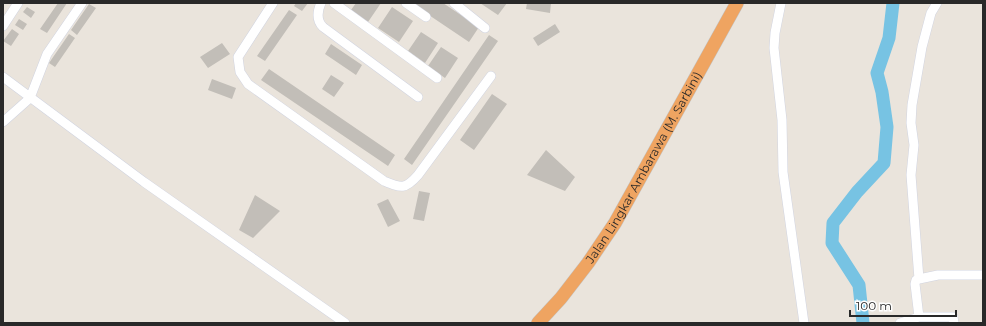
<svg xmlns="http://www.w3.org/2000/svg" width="986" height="326" viewBox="0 0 986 326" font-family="Montserrat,sans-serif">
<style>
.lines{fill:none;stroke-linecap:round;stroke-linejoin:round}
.river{stroke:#77c3e3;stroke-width:13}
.building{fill:#c2beb8}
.minor-casing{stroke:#d1d4e0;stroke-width:10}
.highway-casing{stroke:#c3c3c3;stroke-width:14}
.minor{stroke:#fff;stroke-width:9}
.highway{stroke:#efa461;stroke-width:13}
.labels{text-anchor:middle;stroke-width:3;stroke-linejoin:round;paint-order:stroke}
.street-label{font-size:12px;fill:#292929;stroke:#fff}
</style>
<rect width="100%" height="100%" fill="#eae4dc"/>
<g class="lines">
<path class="river" d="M863 323 859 285 832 243 833 223 857 192 884 163 887 127 882 92 877 73 889 38 893 3"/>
</g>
<path class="building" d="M58 3H67L47 33 40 29Z
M296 3H308L302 11 294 6Z
M356 3H381L368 22 351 10Z
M411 3H443L479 27 469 42Z
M480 3H507L498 15Z
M527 3H551L550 13 526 9Z
M89 4 96 8 77 35 71 30Z
M27 7 35 12 31 18 23 12Z
M392 7 413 21 399 42 378 28Z
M289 10 297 15 265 61 257 56Z
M19 19 27 24 23 30 15 25Z
M555 24 560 32 538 46 533 38Z
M12 29 19 34 11 46 3 41Z
M421 32 438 43 425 63 408 51Z
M69 34 75 38 55 67 49 63Z
M489 35 498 41 412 165 404 159Z
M222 43 230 54 208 68 200 57Z
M331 44 362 65 356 75 325 54Z
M441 47 458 58 445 78 428 66Z
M269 69 395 155 388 166 261 80Z
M331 75 344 83 334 97 322 89Z
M212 79 236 88 232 99 208 90Z
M492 94 507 104 474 150 460 140Z
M546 150 575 177 565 191 527 175Z
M419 191 430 193 424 221 413 219Z
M255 195 280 211 253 238 239 230Z
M388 199 400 221 388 227 377 204Z"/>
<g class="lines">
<g class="minor-casing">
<path id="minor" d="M273 3 238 57 240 72 248 84 384 181C401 188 405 190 418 175L491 76
M321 3C317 12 316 20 323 27L418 97
M334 3 437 78
M406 3 426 17
M454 3 485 28
M781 3 775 33 774 48 782 120 783 172 804 323
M3 26 18 3
M3 77 144 182 345 323
M3 122 30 98 47 54 82 3
M919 279 938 275H983
M919 317 915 284 916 280 919 279 911 175 914 145 911 123 912 105 922 47 931 13 937 3
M900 323 919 317H953L954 323"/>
</g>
<g class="highway-casing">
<g id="highway">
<path id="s1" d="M538 323 561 298 588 263 615 223 737 3"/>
</g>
</g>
<use href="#minor" class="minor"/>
<use href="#highway" class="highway"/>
</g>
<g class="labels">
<g class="street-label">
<text dy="4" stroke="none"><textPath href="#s1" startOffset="189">Jalan Lingkar Ambarawa (M. Sarbini)</textPath></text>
</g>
</g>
<rect width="986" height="326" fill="none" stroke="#292929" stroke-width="8"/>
<path d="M850 310v6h106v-6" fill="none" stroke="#292929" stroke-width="2"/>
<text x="856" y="310" font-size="12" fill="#292929" stroke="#ffffff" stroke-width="3" paint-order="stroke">100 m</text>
</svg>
